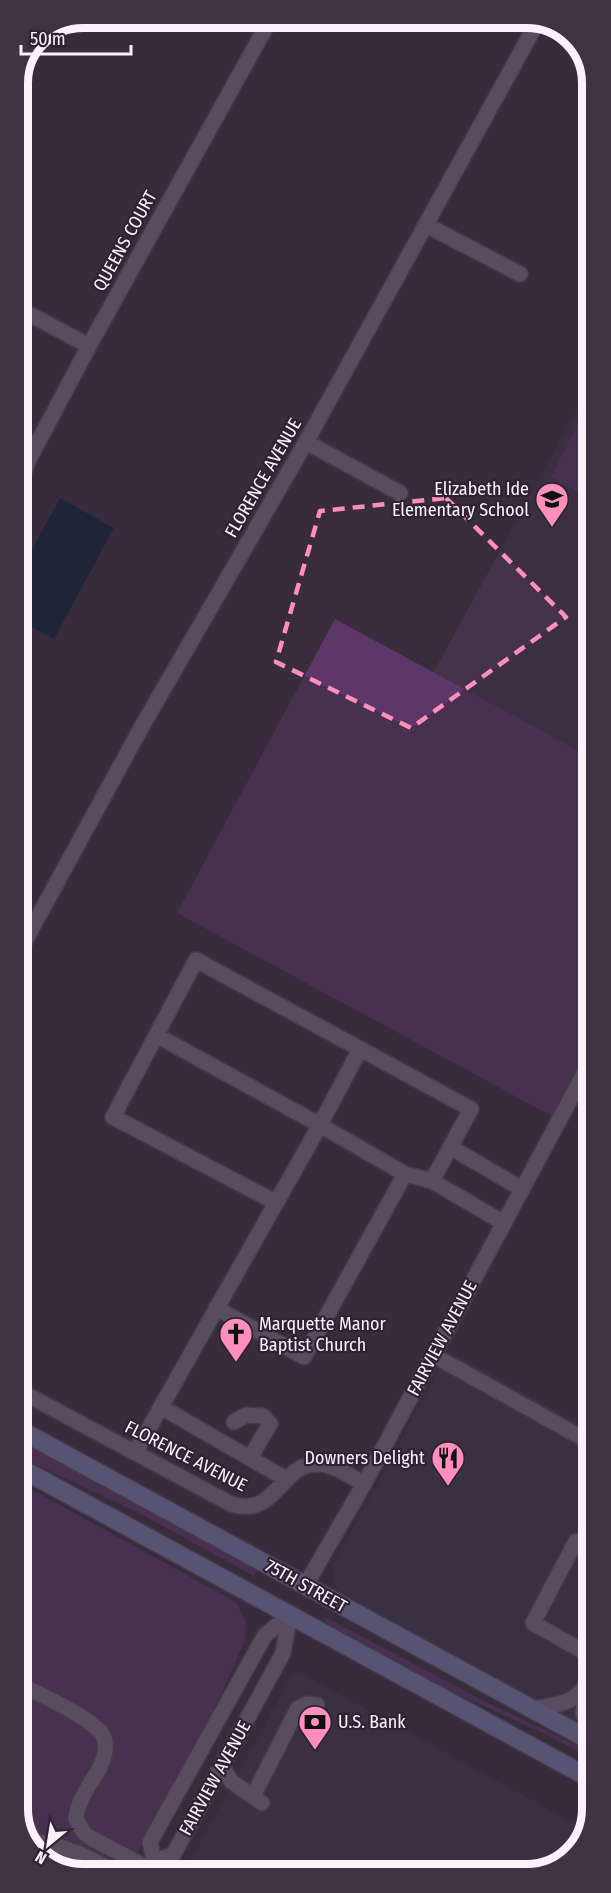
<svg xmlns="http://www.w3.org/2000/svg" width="611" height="1893" viewBox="0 0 611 1893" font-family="'Fira Sans Condensed',sans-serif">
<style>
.commercial{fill:#3a3748}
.built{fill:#44334a}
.green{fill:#5c3768}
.water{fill:#011d37}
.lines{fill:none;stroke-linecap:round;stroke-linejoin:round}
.minor-casing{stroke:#544958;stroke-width:18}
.major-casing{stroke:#544958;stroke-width:21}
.minor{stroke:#827387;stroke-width:15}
.major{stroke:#7c83b3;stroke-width:18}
.marked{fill:none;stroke:#fe8ebb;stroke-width:4.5;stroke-dasharray:12 8;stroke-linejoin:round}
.labels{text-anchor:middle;stroke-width:4.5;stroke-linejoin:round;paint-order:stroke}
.street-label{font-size:18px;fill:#faf1fc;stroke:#2f2333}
.poi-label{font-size:18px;fill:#faf1fc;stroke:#2f2333;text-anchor:end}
.rim{fill:none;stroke:#faf1fc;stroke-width:8}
</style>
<rect width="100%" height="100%" fill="#392c3d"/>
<path class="commercial" d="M449 1351 593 1432V1730L361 1607 342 1594 336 1586 333 1576 334 1564Z
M295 1670 586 1830 579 1849 544 1873 183 1874Z"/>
<path class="built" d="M591 384 592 758 433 673Z"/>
<path class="green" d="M591 399V455L585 468 591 473V499L551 477Z
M335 619 592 758V1041L552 1116 177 913Z
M20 1440 257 1569 254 1576 139 1513 20 1457Z
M20 1483 236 1602 246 1623 245 1640 220 1697 126 1875H79L41 1859 20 1826Z
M325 1617 480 1699 593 1753V1759L545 1734 425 1679 330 1627 323 1618Z"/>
<path class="water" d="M60 498 114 528 54 639 19 620V573Z"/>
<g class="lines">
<g class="minor-casing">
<path id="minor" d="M426 225 520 274
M18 308 89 346
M306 442 400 493
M19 486 29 459 89 346 271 18
M19 952 141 728 306 442 538 21
M156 1035 320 1125 405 1174 432 1181 504 1223
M450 1147 522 1189
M275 1202 113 1117 196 960 471 1109 432 1181
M216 1308 304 1357 405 1174
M433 1355 593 1444
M20 1391 231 1504C280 1520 280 1455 326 1465 339 1468 352 1477 364 1484
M161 1407 286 1479
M234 1422 246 1415 263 1416 270 1424 250 1458
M135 1453 320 1125 360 1049
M576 1541 533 1623 593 1657
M305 1586 364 1484 592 1059
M20 1684C40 1695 90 1717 102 1734 109 1745 104 1759 99 1769 90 1785 77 1801 76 1819L84 1833 91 1838 159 1874
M584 1690 585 1695 583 1713 591 1741
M532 1709C564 1703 575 1705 593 1675
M222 1766 231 1781 262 1803
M253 1796 298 1708 307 1704 317 1705
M30 1841C63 1844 91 1858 120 1875
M154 1861 173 1855 283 1653 290 1615
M147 1875 154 1861 150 1842 265 1635 290 1615"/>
</g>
<g class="major-casing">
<path id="major" d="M20 1430 593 1742
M20 1468 593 1780"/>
</g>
<use href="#minor" class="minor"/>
<use href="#major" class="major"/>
</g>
<path d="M0 0H611V1893H0ZM446 498 566 617 411 728 276 662 320 511Z" fill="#392c3d" fill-opacity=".55" fill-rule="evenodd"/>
<path class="marked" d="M446 498 566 617 411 728 276 662 320 511Z"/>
<defs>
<g id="school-pin" transform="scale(1.725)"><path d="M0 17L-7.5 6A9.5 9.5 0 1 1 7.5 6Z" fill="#fe8ebb" stroke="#2f2333"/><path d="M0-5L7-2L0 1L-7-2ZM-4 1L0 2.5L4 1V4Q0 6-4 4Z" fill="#111"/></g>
<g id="church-pin" transform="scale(1.725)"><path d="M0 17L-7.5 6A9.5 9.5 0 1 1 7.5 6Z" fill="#fe8ebb" stroke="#2f2333"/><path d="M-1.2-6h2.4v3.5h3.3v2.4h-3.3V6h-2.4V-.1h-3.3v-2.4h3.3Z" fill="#111"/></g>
<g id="restaurant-pin" transform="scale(1.725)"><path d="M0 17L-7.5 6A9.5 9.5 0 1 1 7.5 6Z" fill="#fe8ebb" stroke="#2f2333"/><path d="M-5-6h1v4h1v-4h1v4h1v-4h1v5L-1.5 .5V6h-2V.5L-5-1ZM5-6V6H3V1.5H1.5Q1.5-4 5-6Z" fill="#111"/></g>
<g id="bank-pin" transform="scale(1.725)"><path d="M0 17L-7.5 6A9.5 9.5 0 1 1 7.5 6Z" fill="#fe8ebb" stroke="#2f2333"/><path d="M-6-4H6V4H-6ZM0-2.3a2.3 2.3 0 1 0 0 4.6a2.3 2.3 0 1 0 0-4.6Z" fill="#111"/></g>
</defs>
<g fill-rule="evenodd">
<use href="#school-pin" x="552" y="499"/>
<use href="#church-pin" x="236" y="1334"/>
<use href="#restaurant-pin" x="448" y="1458"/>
<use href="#bank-pin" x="315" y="1722"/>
</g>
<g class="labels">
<g class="street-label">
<text transform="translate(125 241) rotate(-61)" y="6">QUEENS COURT</text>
<text transform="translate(263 478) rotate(-60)" y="6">FLORENCE AVENUE</text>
<text transform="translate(442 1338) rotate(-62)" y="6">FAIRVIEW AVENUE</text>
<text transform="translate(186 1456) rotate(27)" y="6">FLORENCE AVENUE</text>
<text transform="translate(306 1586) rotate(29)" y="6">75TH STREET</text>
<text transform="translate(215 1778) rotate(-61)" y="6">FAIRVIEW AVENUE</text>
</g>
<g class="poi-label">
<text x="529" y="495">Elizabeth Ide<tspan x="529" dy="21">Elementary School</tspan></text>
<text x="259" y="1330" text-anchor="start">Marquette Manor<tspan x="259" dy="21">Baptist Church</tspan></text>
<text x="425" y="1464">Downers Delight</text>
<text x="338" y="1728" text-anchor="start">U.S. Bank</text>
</g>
</g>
<path d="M0 0H611V1893H0ZM83 28H527A55 55 0 0 1 582 83V1809A55 55 0 0 1 527 1864H83A55 55 0 0 1 28 1809V83A55 55 0 0 1 83 28Z" fill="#3f3343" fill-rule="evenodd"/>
<path class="rim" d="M83 28H527A55 55 0 0 1 582 83V1809A55 55 0 0 1 527 1864H83A55 55 0 0 1 28 1809V83A55 55 0 0 1 83 28Z"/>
<g transform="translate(48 1845) rotate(210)" stroke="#2f2333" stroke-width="4.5" paint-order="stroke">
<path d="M0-4.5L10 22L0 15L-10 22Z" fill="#faf1fc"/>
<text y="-9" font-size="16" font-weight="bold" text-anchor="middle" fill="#faf1fc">N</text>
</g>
<path d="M21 45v9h110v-9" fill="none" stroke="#faf1fc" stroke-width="3"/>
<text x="30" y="45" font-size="18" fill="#faf1fc" stroke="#2f2333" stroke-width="4.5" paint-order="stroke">50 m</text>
</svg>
